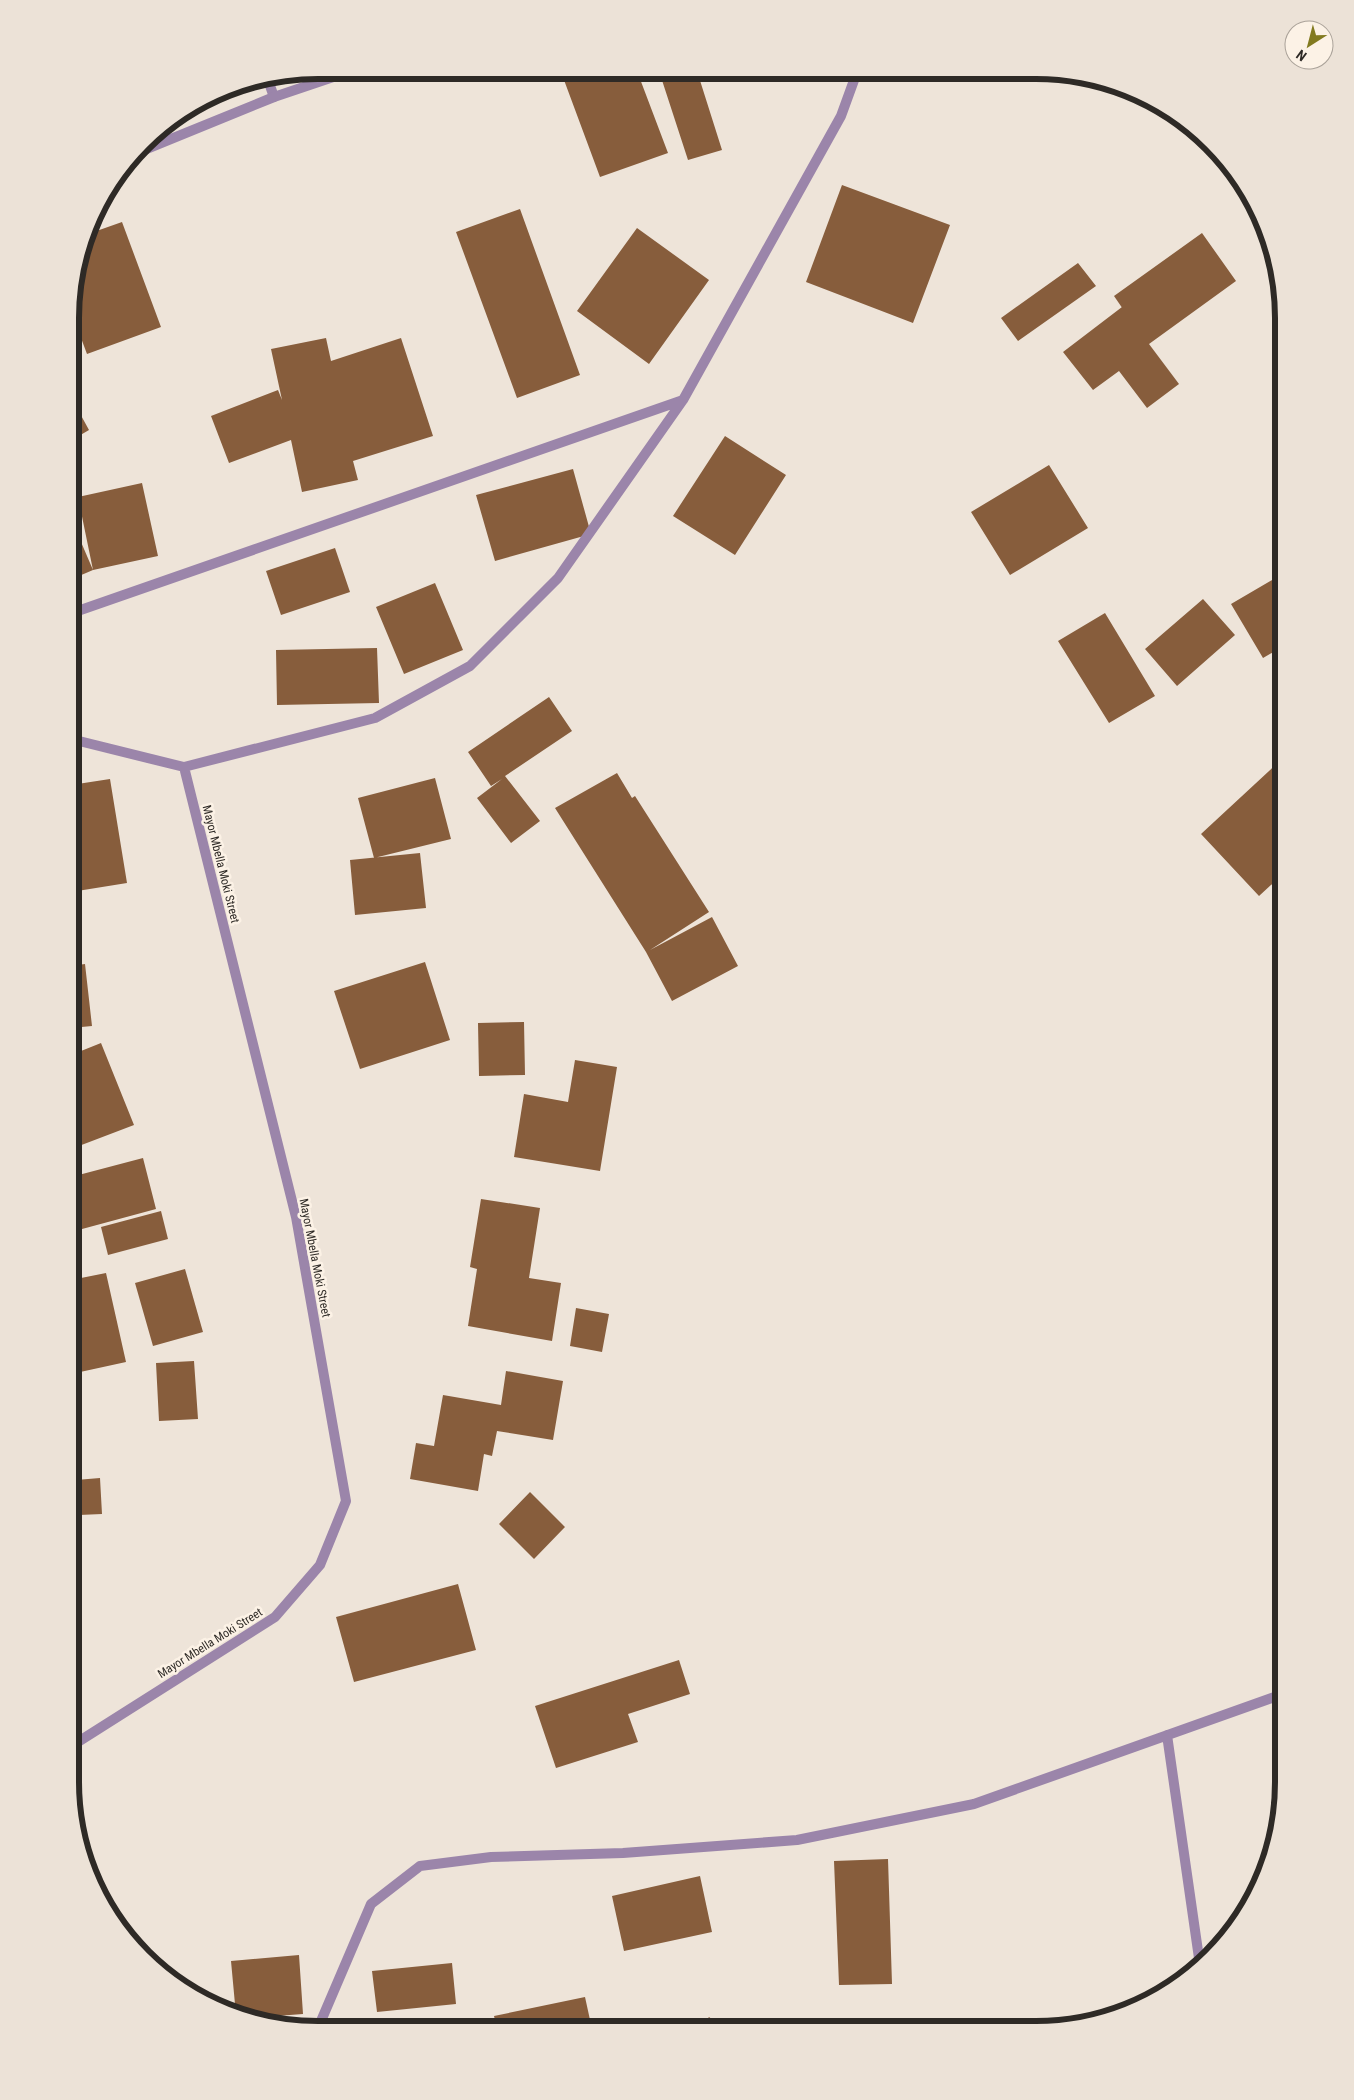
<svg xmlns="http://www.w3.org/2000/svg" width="1354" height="2100" viewBox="0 0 1354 2100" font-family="'Roboto Condensed',sans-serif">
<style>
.building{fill:#875d3c}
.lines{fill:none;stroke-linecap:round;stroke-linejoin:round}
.minor{stroke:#9b85aa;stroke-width:10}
.tertiary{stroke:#9b85aa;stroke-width:10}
.labels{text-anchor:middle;stroke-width:5;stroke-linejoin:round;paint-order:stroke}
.street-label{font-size:12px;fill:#2e2a26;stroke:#fcf2e6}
.rim{fill:none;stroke:#2e2a26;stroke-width:6}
</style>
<rect width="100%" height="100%" fill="#eee4d9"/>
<path class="building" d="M589 71H637L668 153 600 177 564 80Z
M659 71H697L722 150 688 160Z
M842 185 950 225 913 323 806 282Z
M520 209 580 375 517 398 456 232Z
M122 222 161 327 87 354 72 314V286L88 234Z
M637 228 709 280 649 364 577 311Z
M1202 233 1236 281 1149 344 1179 384 1147 408 1119 371 1093 390 1063 352 1122 307 1125 312 1114 296Z
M1078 263 1096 286 1018 341 1001 318Z
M326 338 331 361 401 338 433 436 353 461 358 480 302 492 291 440 229 463 211 416 278 390 282 400 271 349Z
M72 399 89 430 72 440Z
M725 436 786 475 735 555 673 516Z
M1049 465 1088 528 1010 575 971 512Z
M573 469 591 534 495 561 476 495Z
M142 483 158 556 93 570 78 497Z
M72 521 93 570 72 579Z
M335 548 350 592 281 615 266 571Z
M1284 573V646L1263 658 1231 604Z
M435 583 463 650 404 674 376 607Z
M1203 599 1235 635 1177 686 1145 649Z
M1105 613 1155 696 1109 723 1058 641Z
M377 648 379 703 277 705 276 650Z
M549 697 572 731 505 776 540 821 511 843 477 798 502 779 491 786 468 752Z
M1284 757V873L1259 896 1201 834Z
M617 773 632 798 635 796 709 912 650 950 712 917 738 966 672 1001 646 952 555 808Z
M435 778 451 839 374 858 358 798Z
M110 779 127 883 71 892V785Z
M420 853 426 908 355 915 350 860Z
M425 962 450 1040 360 1069 334 991Z
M85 964 92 1026 71 1028V966Z
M524 1022 525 1075 479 1076 478 1023Z
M101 1043 134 1125 71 1149V1055Z
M575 1060 617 1067 600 1171 514 1157 524 1094 568 1102Z
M143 1158 156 1209 71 1232V1177Z
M481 1199 540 1208 529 1278 561 1283 552 1341 468 1326 477 1269 470 1267Z
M161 1211 168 1239 108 1255 101 1227Z
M185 1269 203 1332 153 1346 135 1283Z
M106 1273 126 1362 71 1374V1280Z
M576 1308 609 1314 602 1352 570 1346Z
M194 1361 198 1419 159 1421 156 1363Z
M506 1371 563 1381 553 1440 497 1431 492 1456 484 1454 478 1491 410 1479 416 1443 434 1446 443 1395 501 1405Z
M100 1478 102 1514 79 1515 76 1480Z
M530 1492 565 1527 534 1559 499 1524Z
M458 1584 476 1650 354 1682 336 1617Z
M679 1660 690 1694 628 1714 638 1742 556 1768 535 1706Z
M888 1859 892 1984 839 1985 834 1861Z
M700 1876 712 1932 624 1951 612 1896Z
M299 1955 303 2014 250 2018 236 2015 231 1961Z
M452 1963 456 2004 377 2012 372 1971Z
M585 1997 592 2029 497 2028 494 2016Z
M709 2017 725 2029H699Z"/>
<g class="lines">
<path class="minor" d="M268 80 274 97
M72 613 683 400
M184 767 375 718 470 666 558 578 683 400 841 116 857 72
M1167 1735 1200 1965
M70 1747 275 1617 320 1565 346 1501 296 1217 184 767 71 739
M318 2028 371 1904 420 1866 491 1857 623 1853 797 1840 974 1804 1283 1694"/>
<path class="tertiary" d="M139 152 274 97 354 70"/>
</g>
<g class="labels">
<g class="street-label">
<text transform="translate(221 864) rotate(76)" y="4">Mayor Mbella Moki Street</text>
<text transform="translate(315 1258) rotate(79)" y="4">Mayor Mbella Moki Street</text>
<text transform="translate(210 1643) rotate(-32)" y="4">Mayor Mbella Moki Street</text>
</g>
</g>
<path d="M0 0H1354V2100H0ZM318 79H1036A239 239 0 0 1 1275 318V1782A239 239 0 0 1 1036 2021H318A239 239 0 0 1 79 1782V318A239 239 0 0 1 318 79Z" fill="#ece2d7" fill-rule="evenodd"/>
<path class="rim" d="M318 79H1036A239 239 0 0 1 1275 318V1782A239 239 0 0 1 1036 2021H318A239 239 0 0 1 79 1782V318A239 239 0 0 1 318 79Z"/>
<g transform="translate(1309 45) rotate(216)"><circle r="24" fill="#fcf2e6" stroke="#aaa299"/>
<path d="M0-4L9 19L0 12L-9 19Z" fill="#827a1f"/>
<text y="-8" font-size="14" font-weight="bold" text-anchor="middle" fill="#2e2a26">N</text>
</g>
</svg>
